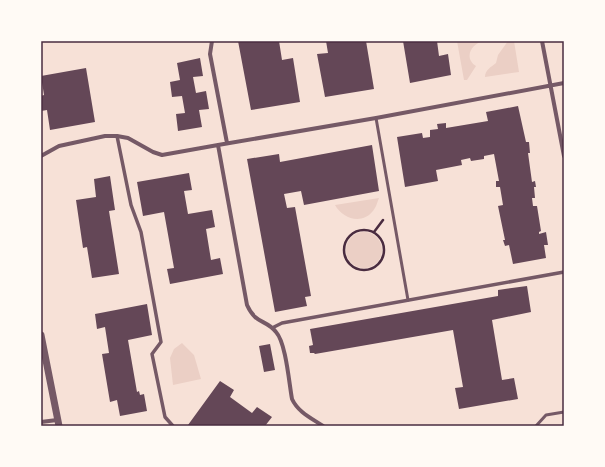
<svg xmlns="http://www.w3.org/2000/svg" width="605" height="467" viewBox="0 0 605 467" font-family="Poppins,sans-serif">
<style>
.green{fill:#ebcfc5}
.building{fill:#644757}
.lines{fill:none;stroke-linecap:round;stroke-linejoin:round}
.path{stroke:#4a2c40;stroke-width:2.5}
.service{stroke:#755966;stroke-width:3}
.pedestrian{stroke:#755966;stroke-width:3.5}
.minor{stroke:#755966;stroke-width:4}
.tertiary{stroke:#755966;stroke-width:7}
.neatline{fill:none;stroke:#4a2c40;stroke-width:1.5}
</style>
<rect width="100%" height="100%" fill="#f7e1d7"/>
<path class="green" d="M457 41H483C475 43 466 52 471 61 472 63 474 65 476 66L467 80H464Z
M508 41H514L519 72 485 77C485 70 491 67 496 63L498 55Z
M379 198C377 203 376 208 372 212 361 225 342 218 335 205Z
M346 250a18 18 0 1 1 36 0a18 18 0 1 1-36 0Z
M182 343 194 355 201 379 173 385 170 358 174 349Z"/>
<path class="building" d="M238 41H279L282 60 293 58 300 102 251 110Z
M326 41H366L374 89 325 97 317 54 328 53Z
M403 41H437L439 56 448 54 451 75 410 83Z
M200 58 203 76 193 77 196 93 206 91 209 109 199 110 202 127 178 131 176 114 185 113 182 96 172 97 170 82 180 80 177 63Z
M86 68 95 122 50 130 47 110 41 111V96L44 95 41 76Z
M518 106 526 142H529L530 153H528L532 182 535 181 536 187H534L535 198H532L533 206H537L541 231 539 232V234L546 232 548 245H544L546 258 513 264 509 245 505 246 503 240H505L498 206 503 205 500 187H496V181H499L494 154 484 156V159L471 161 470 158 461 160 462 165 436 170 438 181 405 187 397 137 422 133 423 138 430 137V130L438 129 437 124 446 123V128L488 121 486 112Z
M372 145 379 191 304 205 301 191 284 194 287 208 295 207 311 296 305 297 307 306 275 312 247 159 279 154 280 162Z
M189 173 192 190 184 191 188 214 212 210 215 227 206 229 211 260 220 258 223 274 170 284 167 269 174 268 164 212 143 216 137 182Z
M110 176 115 210 109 211 119 274 92 278 87 247 83 248 76 200 96 197 94 179Z
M527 286 531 312 492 320 502 380 514 378 518 399 459 409 455 388 463 387 453 330 315 354 314 353H310L309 346 313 345 310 329 498 296V290Z
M147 304 152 335 128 340 137 392 139 391 140 395 144 394 147 411 120 416 117 400 110 402 102 354 109 353 105 327 97 329 95 314Z
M270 344 275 370 264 372 259 346Z
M220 381 234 390 230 397 252 413 257 407 272 417 265 426H190L188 425Z"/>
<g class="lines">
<path class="path" d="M344 250a20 20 0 1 1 40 0a20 20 0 1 1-40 0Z
M374 232 383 220"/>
<path class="service" d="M376 118 408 300
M536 426 546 415 564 412"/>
<path class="pedestrian" d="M117 136 131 205 141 232 161 342 152 354 165 417 173 426
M272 328 282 323 564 272"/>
<path class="minor" d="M212 41 210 54 227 143
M542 41 564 156
M218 145 376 118 564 83
M41 156 59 146 105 136H117L128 138 153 152 162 155 218 145 247 305C256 325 266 319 276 332 286 343 289 383 292 399 298 412 311 418 323 426
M41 422 57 420"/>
<path class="tertiary" d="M41 335 59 426"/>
</g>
<rect width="605" height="467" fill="none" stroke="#fffaf5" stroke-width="84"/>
<rect x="42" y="42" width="521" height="383" class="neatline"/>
</svg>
